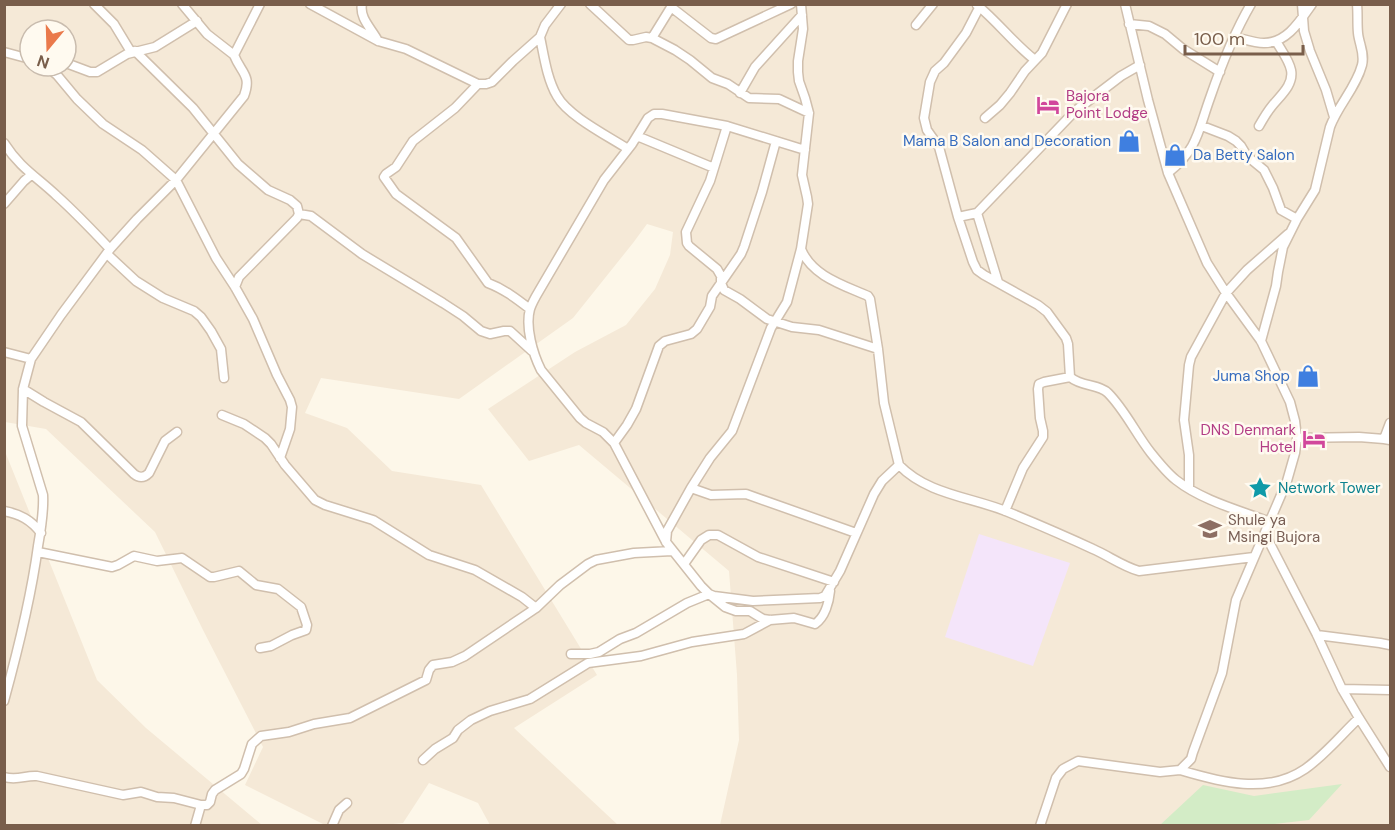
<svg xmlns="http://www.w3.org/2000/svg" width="1395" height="830" viewBox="0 0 1395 830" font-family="'DM Sans',sans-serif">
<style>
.residential{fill:#f5e9d7;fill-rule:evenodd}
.education{fill:#f4e5fa}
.green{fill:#d3ecc6}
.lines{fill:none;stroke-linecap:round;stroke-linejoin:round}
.minor-casing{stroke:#d0bfad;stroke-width:11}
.minor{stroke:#fff;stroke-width:8}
.labels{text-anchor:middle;stroke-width:5;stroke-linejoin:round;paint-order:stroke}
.hotel-label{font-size:15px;fill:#b23c85;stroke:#fffaf0;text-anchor:start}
.shop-label{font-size:15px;fill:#366cbe;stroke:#fffaf0;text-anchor:end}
.culture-label{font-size:15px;fill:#0d838f;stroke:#fffaf0;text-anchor:start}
.education-label{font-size:15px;fill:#785e54;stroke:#fffaf0;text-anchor:start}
</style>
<rect width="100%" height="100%" fill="#fdf7e9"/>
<path class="residential" d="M4 5H1390V825H720L739 740 737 675 729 571 579 445 529 461 488 409 575 352 626 325 655 289 670 255 673 232 647 224 633 243 573 318 459 399 321 378 305 413 347 428 392 471 481 485 597 675 514 728 618 825H490L478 803 429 783 403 823 373 826 325 825 245 785 263 747 203 630 155 532 46 429 5 422ZM30 30H66V66H30Z
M4 449 97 680 146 728 262 825H5Z"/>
<path class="education" d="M979 534 1070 563 1033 666 945 637Z"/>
<path class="green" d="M1342 784 1309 820 1256 826 1160 825 1203 785 1254 796Z"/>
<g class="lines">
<g class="minor-casing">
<path id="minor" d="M94 4 114 24 131 52
M182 4 207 34 234 55
M310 4 378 41 406 49 478 84H486L492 82 513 61 540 37C544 56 547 79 557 96 568 116 608 136 628 149
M362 4C359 18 372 29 378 41
M590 4 629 40H633L646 37 652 38 675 50 690 60 712 78 728 84 749 98 779 99 809 113
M801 4 803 29 798 61V72L799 81 805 98 809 113 802 175 807 197 808 204 801 249C812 276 843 285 868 296L870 299 878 349 884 403 899 465C928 495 972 497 1008 512 1037 524 1065 536 1093 549 1109 556 1122 566 1139 571L1254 557
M1302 4 1304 31 1310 51 1326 90 1334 117
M977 5C998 22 1014 44 1035 60
M980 6 966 33 944 63 935 71 930 82 924 118 927 130 939 147 958 217 973 262 977 270 984 275 1038 305 1047 312 1066 338 1068 344 1070 377
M671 7 711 38 716 39 791 4
M1129 24 1149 26 1165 34 1183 49 1220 72
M916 25 933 4
M540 37 545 25 561 4
M1235 37C1244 39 1254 43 1264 43 1287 43 1300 21 1312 4
M652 38 673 4
M135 51 193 108 238 164 268 190 290 200 297 206 299 214 297 218 239 277 235 287
M4 52 30 59
M66 63 90 72H97L127 54 155 47 197 21
M46 66 57 75 77 99 103 124 142 150 176 180 216 258 235 287 253 319 277 375 290 400 292 407 290 429 280 458
M478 84 455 108 413 141 396 167 386 174 384 177 396 194 456 238 488 283C504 289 517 299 530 309
M740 93 755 67 802 15
M985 118 1000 105 1010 93 1025 71 1042 53 1067 4
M727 126 662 114H654L648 118 632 144 604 180 539 291C536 296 532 303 530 309 525 327 533 354 541 370L580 418 586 423 603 432 614 443 666 542 701 586 709 594 714 596 753 601 820 598 825 596 840 571 874 494 882 481 899 465
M1202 126 1228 136 1236 141 1241 146 1247 156 1264 170 1273 188 1281 210 1297 219
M1259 126C1263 119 1267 112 1272 106 1280 96 1294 85 1291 70 1289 60 1281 50 1276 41
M637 136 714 168
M4 143C20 168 37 177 57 196 76 213 93 231 110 249
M805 150 727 126 710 181 686 232 687 243 689 246 717 269 721 276V283L724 290 740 299 767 319 792 327 819 330 878 349
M1168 173C1198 149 1198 131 1210 98 1221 66 1234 33 1251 4
M4 204 24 181 31 175
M299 214 311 216 362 254 443 303 463 316 481 331 490 334 504 331H510L532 351
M958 217 977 213
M107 254 136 281 163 298 194 311 201 317 211 331 221 349 224 378
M998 282 977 213 1075 111 1121 76 1140 65
M1261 341 1276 286 1278 272 1283 247 1297 219 1315 190 1330 127C1338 105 1356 88 1362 65 1365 53 1359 44 1358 33 1357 23 1358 14 1357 4
M4 352 31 359
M23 389 44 402 81 422 134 474C139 478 144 478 149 473L165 441 177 432
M222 415 244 424 265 438 271 444 285 465 315 500 325 505 373 520 429 555 475 570 522 597 536 608
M1297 438 1359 437 1384 439 1390 440
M1384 439 1390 423
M614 443 627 425 636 409 659 346 665 341 691 334 697 329 710 307 712 296 741 254 744 247 762 192 776 141
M691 488 711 495 746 494 856 533
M1189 488V455L1184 420 1189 365 1191 357 1226 293 1247 270 1288 234
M4 511C20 514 31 520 41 533
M1005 511 1023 468 1043 437V431L1040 418 1038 389 1039 384 1044 382 1070 377C1082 387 1099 384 1108 393 1125 410 1136 434 1151 453 1159 463 1167 473 1176 480 1203 501 1239 510 1270 522
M1265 534 1317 635 1342 689 1359 718 1390 767
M666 542 667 531 691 488 710 458 732 431 771 328 787 302 801 249
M38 552 112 567 118 565 134 556 157 561 182 558 210 577H214L239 571 256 585 278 589 301 607 307 625 306 630 292 635 271 646 260 648
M684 564 701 540 709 535H718L758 557 834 582
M1317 635 1380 643 1390 645
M571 654H590L599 652 620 639 636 633 687 603 709 594 725 607 736 611H750L763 619 770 620 794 618 815 624C825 617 829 602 830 591
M1342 689 1390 690
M4 701C18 650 31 598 38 546 41 529 44 512 43 495L22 426 23 389 31 359 61 315 110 249 137 219 176 180 244 96C252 75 241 73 234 55L260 4
M423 760 435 749 453 738 458 730 471 720 490 711 530 699 588 663 641 656 692 642 744 634 770 620
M1180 770C1220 782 1267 795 1305 769 1325 755 1341 735 1359 718
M4 777C18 781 25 775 37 776L123 795 141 792 157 797 174 798 201 805H207L210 802 212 794 215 790 241 774 244 769 252 744 261 736 289 732 314 724 350 718 426 680 429 670 433 665 452 662 465 656 536 608 560 585 588 564 596 560 634 553 672 551
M195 826 201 805
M332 826 339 810 347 803
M1040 826 1056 778 1063 769 1078 761 1160 772 1180 770 1191 759 1193 752 1222 673 1236 600 1287 481 1295 453 1297 438 1295 421 1290 402 1261 341 1226 293 1207 263 1168 173 1148 100 1125 4"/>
</g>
<use href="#minor" class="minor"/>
</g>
<defs>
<g id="hotel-bare" transform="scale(1.8)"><path d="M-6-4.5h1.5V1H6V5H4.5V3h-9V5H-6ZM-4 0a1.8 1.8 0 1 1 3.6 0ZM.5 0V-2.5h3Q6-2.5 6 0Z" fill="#d1479c" stroke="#fffaf0" stroke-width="2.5" paint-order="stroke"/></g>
<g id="shop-bare" transform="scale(1.8)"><path d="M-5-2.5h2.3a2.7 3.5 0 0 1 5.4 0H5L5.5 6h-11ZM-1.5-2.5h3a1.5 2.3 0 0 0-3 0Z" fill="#3f7fe0" stroke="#fffaf0" stroke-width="2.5" paint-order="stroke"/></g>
<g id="sight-bare" transform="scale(1.8)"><path d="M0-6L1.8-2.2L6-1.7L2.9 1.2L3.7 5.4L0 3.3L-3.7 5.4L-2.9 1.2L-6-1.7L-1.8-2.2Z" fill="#0f9aa8" stroke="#fffaf0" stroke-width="2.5" paint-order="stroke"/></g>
<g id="school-bare" transform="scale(1.8)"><path d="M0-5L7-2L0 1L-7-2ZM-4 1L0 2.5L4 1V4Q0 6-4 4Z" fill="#8d6e63" stroke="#fffaf0" stroke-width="2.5" paint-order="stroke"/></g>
</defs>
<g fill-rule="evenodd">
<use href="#hotel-bare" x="1048" y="105"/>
<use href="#shop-bare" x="1129" y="141"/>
<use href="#shop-bare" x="1175" y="155"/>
<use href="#shop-bare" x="1308" y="376"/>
<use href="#hotel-bare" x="1314" y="439"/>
<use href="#sight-bare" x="1260" y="488"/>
<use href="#school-bare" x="1210" y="529"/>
</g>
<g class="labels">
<g class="hotel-label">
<text x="1066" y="101">Bajora<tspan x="1066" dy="17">Point Lodge</tspan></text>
<text x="1296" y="435" text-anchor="end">DNS Denmark<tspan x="1296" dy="17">Hotel</tspan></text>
</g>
<g class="shop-label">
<text x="1111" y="146">Mama B Salon and Decoration</text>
<text x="1193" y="160" text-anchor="start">Da Betty Salon</text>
<text x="1290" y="381">Juma Shop</text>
</g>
<g class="culture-label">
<text x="1278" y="493">Network Tower</text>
</g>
<g class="education-label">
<text x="1228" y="525">Shule ya<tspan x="1228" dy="17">Msingi Bujora</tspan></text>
</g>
</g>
<rect width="1395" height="830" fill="none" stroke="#795e4b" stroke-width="12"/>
<g transform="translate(48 48) rotate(199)"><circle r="28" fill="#fffaf0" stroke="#c9bcae" stroke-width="1.5"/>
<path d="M0-4.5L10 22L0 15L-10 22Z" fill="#ea794b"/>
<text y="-9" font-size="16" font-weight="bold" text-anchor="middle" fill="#795e4b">N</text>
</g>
<path d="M1185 45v9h118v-9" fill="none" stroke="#795e4b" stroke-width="3"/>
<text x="1194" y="45" font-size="18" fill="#795e4b" stroke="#fffaf0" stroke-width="4.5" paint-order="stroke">100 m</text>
</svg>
